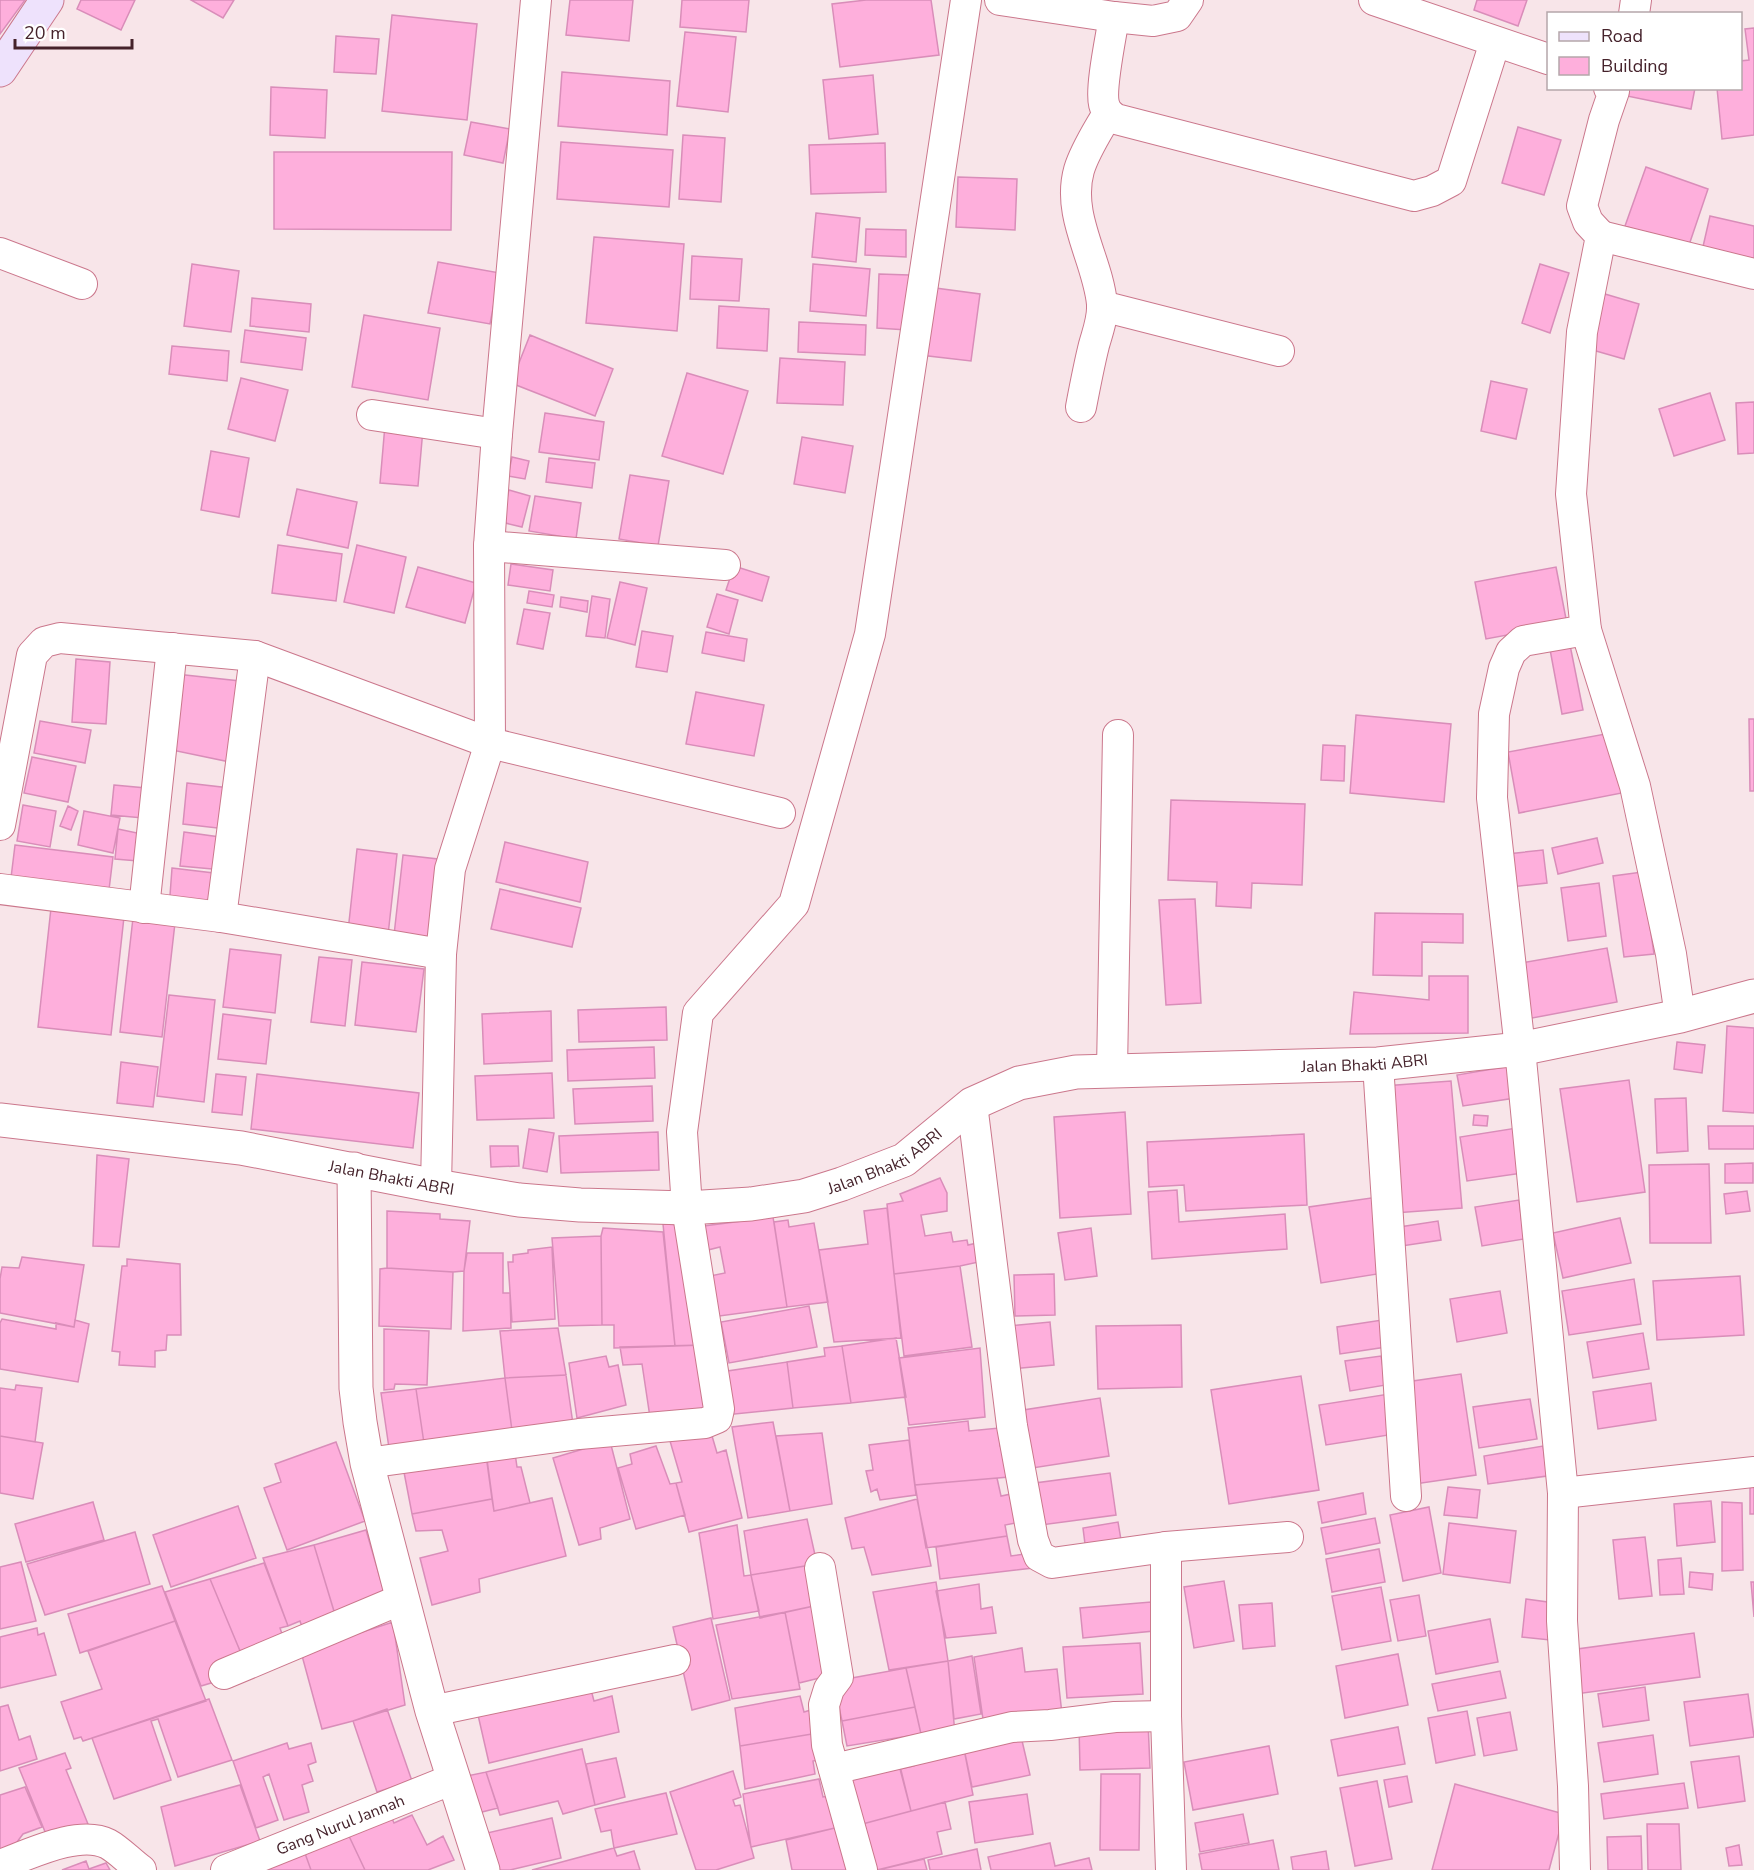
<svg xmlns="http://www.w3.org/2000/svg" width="1754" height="1870" viewBox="0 0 1754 1870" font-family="'Nunito Sans',sans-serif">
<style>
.building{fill:#feafdc;stroke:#d98db9;stroke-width:1.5}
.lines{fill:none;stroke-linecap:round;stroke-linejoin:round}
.minor-casing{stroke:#cb778c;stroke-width:32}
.tertiary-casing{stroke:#cb778c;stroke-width:35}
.secondary-casing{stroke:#cb778c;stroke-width:35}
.minor{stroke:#fff;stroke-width:30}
.tertiary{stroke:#fff;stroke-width:33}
.secondary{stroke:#eee2fc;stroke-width:33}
.labels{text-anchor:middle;stroke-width:4.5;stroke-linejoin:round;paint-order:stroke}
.street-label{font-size:16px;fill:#45222b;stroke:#fff}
</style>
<rect width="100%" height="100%" fill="#f8e5e9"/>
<path class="building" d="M0 0H25L0 34Z
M81 0H135L121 30 77 9Z
M191 0H234L223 18Z
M570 0H633L629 41 566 35Z
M682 0H749L746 32 680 27Z
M866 0H931L939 55 840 67 832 4Z
M1477 0H1527L1518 26 1474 10Z
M392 15 477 24 467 120 382 111Z
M1754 28V135L1722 139 1717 88H1740V61L1749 60 1745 29Z
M685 32 736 37 728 112 677 106Z
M336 36 379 39 376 74 334 72Z
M562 72 670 81 667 135 558 126Z
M873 75 878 134 829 139 823 80Z
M271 87 327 90 325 138 270 135Z
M1629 88H1695L1691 109 1627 96Z
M471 122 510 129 503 163 464 155Z
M1518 127 1561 140 1544 195 1502 183Z
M683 135 725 138 721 202 679 199Z
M561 142 673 150 669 207 557 199Z
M885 143 886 192 811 194 809 145Z
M274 152H452L451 230 274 229Z
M1646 167 1708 189 1688 248 1625 226Z
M958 177 1017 179 1015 230 956 227Z
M816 213 860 218 856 262 812 257Z
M1710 216 1754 226V263L1702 251Z
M866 229 906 230V257L865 255Z
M594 237 684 244 677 331 586 323Z
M692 256 742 259 739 301 690 299Z
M438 262 500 273 490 324 428 313Z
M192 264 239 271 231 332 184 326Z
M813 264 870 269 866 316 810 311Z
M1540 264 1569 273 1550 333 1522 323Z
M879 274 909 275 907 330 877 328Z
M928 287 980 294 971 361 920 355Z
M1605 294 1639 304 1624 359 1589 349Z
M252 298 311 304 309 332 250 326Z
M719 306 769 309 767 351 717 348Z
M364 315 440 328 428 400 352 387Z
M799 322 866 325 865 355 798 352Z
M245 330 306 338 302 370 241 362Z
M530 335 613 369 595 416 511 383Z
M172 346 229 351 227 381 169 374Z
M780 358 845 362 843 405 777 403Z
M687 373 748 391 723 474 662 456Z
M241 378 288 390 275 441 228 429Z
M1491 381 1527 389 1516 439 1481 431Z
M1710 393 1725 440 1674 456 1659 409Z
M1754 402V453L1738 454 1736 403Z
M545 413 604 422 599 460 539 452Z
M385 425 423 429 418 486 380 483Z
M802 437 853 446 845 493 794 484Z
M211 451 249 458 239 517 201 510Z
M512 457 529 461 525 479 508 476Z
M549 458 595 463 592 488 546 482Z
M630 475 669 481 658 546 619 539Z
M297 489 357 502 348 548 287 535Z
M509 490 530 496 522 527 501 522Z
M535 496 581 503 576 539 529 531Z
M278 545 342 554 336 601 272 593Z
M357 545 406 557 394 613 344 602Z
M511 564 553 570 550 591 508 585Z
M734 566 769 577 762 601 726 590Z
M418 567 476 583 465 623 406 607Z
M1556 567 1567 624 1486 639 1475 582Z
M620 582 647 588 635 645 607 638Z
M529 591 554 595 552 607 527 603Z
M717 594 738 600 729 634 707 627Z
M592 596 610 599 605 638 586 636Z
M561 597 588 601 587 612 560 607Z
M524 609 550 613 543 649 517 644Z
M642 631 673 636 667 672 636 667Z
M706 632 747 639 744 661 702 653Z
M1569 640 1583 710 1562 714 1549 644Z
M76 659 110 662 106 724 72 722Z
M176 674 240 681 230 762 167 749Z
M696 692 764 705 754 756 686 744Z
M1356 715 1451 724 1444 802 1350 793Z
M1749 719H1754V791H1750Z
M40 721 91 730 85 763 34 753Z
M1616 732 1627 792 1519 813 1508 752Z
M1323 745 1345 746 1344 781 1321 780Z
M32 757 76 766 68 802 24 793Z
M187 783 230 788 226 829 183 824Z
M114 785 146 788 143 818 111 815Z
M1171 800 1305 804 1302 885 1252 883 1251 908 1216 906 1217 882 1168 880Z
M23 805 56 811 50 847 17 841Z
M68 806 78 811 71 830 60 826Z
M84 811 120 818 113 853 78 845Z
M118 829 142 834 138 861 115 859Z
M184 832 227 838 223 870 180 866Z
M1597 838 1603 863 1558 874 1552 848Z
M505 842 588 862 580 902 496 882Z
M15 845 113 857 108 898 10 886Z
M357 849 397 854 388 935 348 931Z
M1543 850 1547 883 1511 887 1507 854Z
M403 855 438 859 429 939 394 935Z
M172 868 222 874 218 914 169 909Z
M1642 872 1654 954 1624 957 1613 876Z
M1599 883 1606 936 1568 941 1561 888Z
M500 889 581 908 572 947 491 929Z
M1195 899 1201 1003 1166 1005 1159 900Z
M51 908 124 917 111 1035 38 1027Z
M1375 913 1463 914V943L1422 942V976L1373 975Z
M133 918 175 923 162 1037 120 1032Z
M1607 948 1617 1002 1527 1019 1516 964Z
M230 949 281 955 275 1013 223 1007Z
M319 957 352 960 345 1026 311 1022Z
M362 962 424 969 416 1032 355 1025Z
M1429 976H1468V1033L1350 1034 1354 992 1429 1000Z
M169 995 215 1000 204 1102 157 1096Z
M666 1007 667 1040 579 1042 578 1010Z
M551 1011 552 1061 484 1064 482 1014Z
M223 1014 271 1020 266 1064 218 1059Z
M1727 1026 1754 1028V1113L1723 1111Z
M1677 1042 1705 1045 1702 1073 1674 1069Z
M654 1047 655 1078 568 1081 567 1050Z
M121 1062 158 1067 153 1107 117 1103Z
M1510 1066 1515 1098 1463 1106 1457 1075Z
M552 1073 554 1118 477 1120 475 1076Z
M216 1074 246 1077 242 1115 212 1112Z
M257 1074 419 1093 413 1148 251 1129Z
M1629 1080 1645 1192 1577 1202 1560 1089Z
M1451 1081 1462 1208 1394 1213 1383 1086Z
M652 1086 653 1121 575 1124 573 1089Z
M1686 1098 1688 1151 1657 1153 1655 1099Z
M1125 1112 1131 1214 1060 1218 1054 1117Z
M1474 1115 1488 1116 1487 1126 1473 1125Z
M1708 1126H1754V1149H1709Z
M1523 1127 1530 1172 1467 1181 1460 1137Z
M529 1129 554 1133 547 1172 523 1168Z
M658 1132 659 1170 561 1173 559 1136Z
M1304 1134 1307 1205 1186 1211 1184 1185 1149 1187 1147 1142Z
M490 1146H518L519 1166 491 1167Z
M97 1155 129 1159 119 1247 93 1246Z
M1753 1163V1183H1725V1164Z
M1709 1164 1711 1243H1650L1649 1165Z
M940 1178 947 1193V1211L921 1215 925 1236 951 1232 953 1242 967 1240 968 1245 986 1241 988 1260 960 1266 894 1274 887 1204 903 1201 900 1194Z
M1177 1190 1179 1222 1285 1214 1287 1249 1152 1259 1148 1192Z
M1747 1191 1750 1211 1726 1214 1724 1194Z
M1378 1197 1390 1272 1321 1283 1309 1207Z
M1519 1200 1524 1239 1482 1246 1475 1207Z
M887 1208 901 1338 834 1342 819 1250 868 1244 864 1211Z
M387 1211 440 1214V1219L470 1221 464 1271 453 1272 387 1268Z
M773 1217 787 1307 712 1317 705 1277 725 1273 720 1247 700 1252 696 1227Z
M1620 1218 1631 1263 1563 1278 1553 1233Z
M788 1220 789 1227 814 1223 828 1302 787 1307 774 1222Z
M1438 1221 1441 1240 1395 1247 1393 1228Z
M663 1224 686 1225 703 1345 675 1346Z
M603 1228 663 1232 675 1346 614 1348V1325H602L601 1236Z
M1091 1228 1097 1276 1065 1280 1058 1233Z
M601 1236 602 1325 559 1326 552 1238Z
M552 1247 555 1319 512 1322 508 1262H513V1255L528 1253V1250Z
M467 1253H503V1293H510L511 1328 463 1331 464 1271Z
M22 1257 84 1265 74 1327 0 1313V1279L2 1267 19 1268Z
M127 1259 180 1264 181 1335H167L166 1350 155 1351V1367L119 1365 120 1352 112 1351 122 1266H127Z
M960 1266 972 1347 904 1356 894 1274Z
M387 1268 453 1272 451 1329 379 1326 380 1269Z
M1054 1274 1055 1315 1015 1316 1014 1275Z
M1740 1276 1744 1335 1657 1340 1653 1281Z
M1634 1279 1641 1324 1569 1335 1562 1291Z
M1500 1291 1507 1333 1457 1342 1450 1299Z
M809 1306 817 1347 729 1363 721 1322Z
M2 1319 56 1329V1323L74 1327 75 1320 89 1324 78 1382 0 1369V1323Z
M1382 1320 1386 1347 1340 1354 1337 1327Z
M1050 1322 1054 1365 1012 1369 1008 1326Z
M1181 1325 1182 1387 1098 1389 1096 1326Z
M558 1328 566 1375 505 1378 500 1331Z
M384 1329 429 1331 427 1385 395 1384 394 1389 384 1390Z
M1643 1333 1649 1369 1593 1378 1587 1342Z
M896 1338 906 1397 851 1403 842 1346Z
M703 1345 713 1415 651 1424 642 1364 623 1365 620 1347Z
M842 1346 851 1403 793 1408 787 1362 825 1356 824 1348Z
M980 1348 985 1417 909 1425 899 1358Z
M606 1356 609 1367 618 1365 626 1405 577 1418 569 1363Z
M1381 1356 1386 1385 1350 1391 1345 1361Z
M787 1362 793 1408 725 1415 721 1372Z
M1461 1374 1476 1475 1415 1484 1399 1383Z
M566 1375 574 1431 513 1438 505 1378Z
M1301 1376 1319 1490 1229 1504 1211 1390Z
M505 1378 513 1438 425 1450 416 1389Z
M1651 1383 1656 1420 1598 1429 1593 1392Z
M16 1385 42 1388 35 1442 0 1436V1388L15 1390Z
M416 1389 425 1450 390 1455 381 1393Z
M1389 1394 1395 1434 1326 1445 1319 1405Z
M1100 1398 1109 1456 1026 1469 1017 1411Z
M1530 1399 1537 1439 1479 1448 1473 1407Z
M968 1421 969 1431 999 1428 1000 1446H1006L1009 1477 915 1485 908 1428Z
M773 1422 790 1511 748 1518 732 1427Z
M710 1429 717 1453 726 1450 742 1518 689 1532 676 1483 682 1482 670 1441Z
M822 1433 832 1504 790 1511 776 1436Z
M0 1436 43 1443 33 1499 0 1493Z
M909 1440 916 1495 880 1500 877 1489 871 1492 866 1471 873 1470 869 1445Z
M610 1441 630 1519 600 1528 601 1539 579 1545 553 1458Z
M336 1442 365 1521 287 1550 264 1488 281 1482 275 1464Z
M514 1446 517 1467H521L530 1503 494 1511 486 1452Z
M656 1446 670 1484 676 1483 685 1515 636 1529 618 1468 632 1464 630 1454Z
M1543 1446 1547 1476 1488 1484 1484 1456Z
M485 1448 492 1499 412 1514 403 1467Z
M1110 1473 1116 1515 1041 1525 1035 1483Z
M997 1478 1001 1496 1016 1493 1020 1522 1005 1525 1007 1536 926 1548 915 1485Z
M1750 1478H1754V1514H1750Z
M1448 1487 1480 1490 1477 1518 1444 1515Z
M1363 1493 1366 1514 1322 1523 1318 1502Z
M552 1498 566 1556 479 1579 480 1592 432 1605 420 1558 448 1551 442 1530 416 1531 412 1514 492 1499 494 1511Z
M917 1499 931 1566 872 1575 864 1547 852 1549 845 1518Z
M1711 1501 1715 1542 1677 1546 1674 1504Z
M93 1502 104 1540 26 1562 15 1524Z
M1722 1502 1742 1503 1743 1570 1722 1571Z
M238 1506 256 1558 171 1587 153 1535Z
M1429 1507 1441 1573 1403 1581 1390 1515Z
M1375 1518 1380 1543 1326 1554 1321 1528Z
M807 1519 817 1564 751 1575 744 1531Z
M1118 1522 1122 1546 1086 1552 1083 1528Z
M1449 1523 1516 1531 1510 1583 1443 1574Z
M737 1525 744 1576 751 1575 759 1611 713 1619 699 1533Z
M366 1530 387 1602 337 1621 314 1545Z
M135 1532 150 1584 45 1615 27 1564Z
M1007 1536 1011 1556 1031 1553 1033 1568 940 1579 936 1547Z
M1645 1537 1652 1596 1619 1599 1613 1540Z
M314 1545 336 1618 303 1630 300 1621 288 1626 263 1558Z
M1379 1549 1385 1582 1332 1592 1326 1559Z
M1681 1558 1684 1594 1660 1595 1658 1560Z
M21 1562 36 1621 0 1629V1567Z
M264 1563 288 1626 280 1628 285 1643 243 1658 210 1579Z
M817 1564 819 1605 760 1618 751 1575Z
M1690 1572 1713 1574 1712 1590 1689 1587Z
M210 1579 243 1658 221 1680 201 1686 165 1592Z
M1224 1581 1234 1641 1194 1648 1184 1587Z
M936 1582 948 1661 889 1670 873 1592Z
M1751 1582H1754V1617Z
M979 1584 981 1609 992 1607 996 1633 946 1638 936 1591Z
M162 1586 175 1621 80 1653 68 1614Z
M1381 1587 1391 1641 1342 1650 1332 1596Z
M1419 1595 1426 1636 1398 1641 1390 1600Z
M1526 1599 1555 1603 1550 1640 1522 1637Z
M1151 1602 1154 1631 1083 1638 1080 1608Z
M1272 1603 1275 1646 1243 1649 1239 1605Z
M819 1605 836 1674 799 1683 785 1612Z
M785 1612 800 1689 732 1699 716 1625Z
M711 1618 730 1700 692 1710 673 1627Z
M1490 1619 1498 1662 1436 1674 1428 1631Z
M175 1621 206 1701 83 1741 81 1737 74 1739 61 1702 102 1689 88 1651Z
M393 1622 405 1705 353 1721 322 1729 301 1652Z
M37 1628 38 1635 44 1633 56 1675 0 1688V1637Z
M1694 1633 1700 1677 1576 1694 1570 1650Z
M1140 1643 1143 1694 1067 1698 1063 1647Z
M1022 1648 1025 1672 1057 1669 1062 1714 984 1726 974 1657Z
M1398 1654 1408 1705 1345 1718 1336 1666Z
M972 1656 981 1714 954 1719 948 1661Z
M948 1661 955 1733 921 1734 906 1668Z
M906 1668 915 1707 842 1721 835 1689 841 1680Z
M1500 1671 1506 1698 1438 1711 1432 1684Z
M590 1686 594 1701 612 1696 619 1732 489 1763 478 1715Z
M1645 1687 1649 1720 1603 1727 1598 1694Z
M1748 1694 1754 1737 1690 1746 1684 1702Z
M800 1696 804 1712 814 1709 818 1733 740 1746 735 1708Z
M209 1699 232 1760 178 1777 158 1719 151 1721 171 1780 114 1799 92 1738Z
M8 1705 19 1740 30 1736 37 1759 0 1771V1707Z
M915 1707 921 1734 847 1746 842 1721Z
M387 1709 412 1781 377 1792 353 1721Z
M1467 1711 1475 1755 1436 1763 1428 1718Z
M1510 1712 1517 1750 1484 1756 1477 1718Z
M1148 1722 1150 1768 1080 1770 1079 1725Z
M1398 1727 1405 1764 1338 1776 1331 1740Z
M1020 1732 1030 1775 972 1787 963 1744Z
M818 1733 823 1759 813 1761 815 1774 745 1789 740 1746Z
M1653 1735 1658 1774 1604 1782 1598 1743Z
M287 1743 289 1749 311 1743 316 1762 308 1765 313 1781 302 1785 309 1812 284 1820 269 1774 263 1777 278 1820 256 1828 233 1761Z
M963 1744 973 1795 911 1811 900 1769 914 1766 913 1755Z
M1269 1746 1278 1794 1193 1810 1184 1762Z
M582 1749 595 1805 563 1814 558 1801 500 1815 486 1772Z
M65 1753 71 1768 66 1770 88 1824 48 1839 19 1768Z
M1739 1756 1745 1801 1698 1808 1691 1762Z
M616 1758 625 1797 595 1805 586 1764Z
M899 1762 911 1811 855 1826 848 1767Z
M733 1771 741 1797 733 1800 735 1806 740 1805 754 1858 716 1870H696L670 1792Z
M486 1772 498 1808 470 1815 457 1778Z
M1101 1774H1140L1139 1850H1100Z
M1407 1776 1412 1802 1389 1807 1384 1780Z
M819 1779 823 1797 830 1796 835 1828 751 1847 743 1794Z
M1377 1781 1392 1859 1355 1866 1340 1788Z
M1684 1783 1688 1808 1604 1819 1601 1794Z
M1455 1784 1564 1814 1549 1870H1432Z
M240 1785 260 1841 175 1866 161 1807Z
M25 1787 42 1827 23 1834 9 1853 0 1857V1795Z
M666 1793 677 1834 614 1848 611 1830 601 1832 595 1809Z
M1027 1794 1033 1834 975 1843 969 1802Z
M945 1802 951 1829 937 1832 942 1854 877 1870H869L855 1826Z
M1243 1814 1249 1843 1200 1852 1195 1823Z
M412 1815 427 1845 443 1836 454 1860 428 1870H365L348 1834 391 1816 394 1823Z
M552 1818 561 1858 510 1870H495L487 1833Z
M1647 1824H1679L1681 1870H1648Z
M843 1826 851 1870H792L786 1840Z
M348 1834 365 1870H311L302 1845Z
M1641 1836 1642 1870H1608L1607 1837Z
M1273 1840 1279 1870H1202L1199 1854Z
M1050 1843 1055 1866 1089 1858 1092 1870H991L988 1857Z
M302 1845 311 1870H266Z
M1739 1845 1742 1865 1729 1866 1726 1848Z
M614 1848 617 1856 634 1851 640 1870H532Z
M977 1849 981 1870H930L928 1860Z
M1326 1851 1329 1870H1293L1291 1857Z
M924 1859 927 1870H878Z
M86 1861 89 1869 106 1863 110 1870H62Z"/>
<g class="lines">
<g class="minor-casing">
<g id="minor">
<path d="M1000 0 1114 17 1153 21 1177 16 1188 0"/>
<path d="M1374 0 1548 59"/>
<path d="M1634 14 1636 0"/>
<path d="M1114 17C1111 37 1100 88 1104 104 1106 112 1110 115 1116 119L1414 196 1432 191 1451 181 1495 42"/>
<path d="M1609 88 1614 91 1604 120 1582 206 1588 222 1601 236 1582 332 1571 494 1586 630 1635 786 1671 954 1680 1016"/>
<path d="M1601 236 1754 274"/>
<path d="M0 253 82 284"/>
<path d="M1102 306 1279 351"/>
<path d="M1081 407C1085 386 1089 365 1094 345 1098 331 1103 318 1102 304 1098 260 1066 216 1079 170 1085 150 1098 131 1108 113"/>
<path d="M372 415 497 434"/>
<path d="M489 546 725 565"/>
<path d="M0 825 32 655 44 642 60 638 255 656 490 743 780 813"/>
<path d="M0 889 221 917 441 954"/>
<path d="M144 908 172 648"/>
<path d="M221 917 255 656"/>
<path d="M1378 1064 1406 1496"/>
<path d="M1112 1070 1118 735"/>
<path d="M972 1104 1012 1426 1033 1540 1039 1556 1052 1563 1166 1547 1288 1537"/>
<path d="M436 1186 441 954 450 869 490 743 489 546 497 434 536 0"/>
<path d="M367 1463 579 1434 705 1423 717 1418 719 1409 687 1208 682 1132 698 1013 794 904 870 634 966 0"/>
<path d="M1563 1493 1754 1472"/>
<path d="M1166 1547V1716L1171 1870"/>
<path d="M820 1568 838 1677 829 1689 824 1705 827 1745 862 1870"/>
<path d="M224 1674 402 1599"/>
<path d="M432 1711 675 1660"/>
<path d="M834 1769 1012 1727 1050 1725 1115 1717 1166 1716"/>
<path d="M0 1865C28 1855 79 1829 108 1844 119 1850 130 1862 141 1870"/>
<path id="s1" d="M226 1870 453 1779"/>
<path d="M1575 1870 1573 1786 1562 1621 1563 1493 1520 1049 1492 798 1494 714 1504 668 1511 652 1523 641 1586 630"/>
</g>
</g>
<g class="tertiary-casing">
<g id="tertiary">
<path id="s2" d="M0 1120 241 1148 436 1186 519 1200 580 1205 687 1208 751 1204 804 1196 842 1184 904 1160 972 1104 1019 1083 1076 1072 1378 1064 1520 1049 1680 1016 1754 996"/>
<path d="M354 1169 356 1388 360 1422 367 1463 432 1711 483 1870"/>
</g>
</g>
<g class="secondary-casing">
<path id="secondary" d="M0 70 47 0"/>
</g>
<use href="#minor" class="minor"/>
<use href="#tertiary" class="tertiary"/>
<use href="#secondary" class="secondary"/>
</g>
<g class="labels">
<g class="street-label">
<text dy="6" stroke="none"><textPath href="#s2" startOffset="1404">Jalan Bhakti ABRI</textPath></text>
<text dy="6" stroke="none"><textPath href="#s2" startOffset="900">Jalan Bhakti ABRI</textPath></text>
<text dy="6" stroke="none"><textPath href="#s2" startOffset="396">Jalan Bhakti ABRI</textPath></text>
<text dy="6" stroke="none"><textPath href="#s1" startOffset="123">Gang Nurul Jannah</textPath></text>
</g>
</g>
<rect x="1547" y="12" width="195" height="78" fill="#ffffff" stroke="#b5a7aa" stroke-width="1.5"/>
<rect x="1559" y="32" width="30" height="9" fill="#eee2fc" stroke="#b5a7aa" stroke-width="1.5"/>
<text x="1601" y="42" font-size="18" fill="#45222b">Road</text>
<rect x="1559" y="57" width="30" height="18" fill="#feafdc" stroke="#b5a7aa" stroke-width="1.5"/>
<text x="1601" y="72" font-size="18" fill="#45222b">Building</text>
<path d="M15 39v9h117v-9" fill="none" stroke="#45222b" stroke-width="3"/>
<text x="24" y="39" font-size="18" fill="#45222b" stroke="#ffffff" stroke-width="4.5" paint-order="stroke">20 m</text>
</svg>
